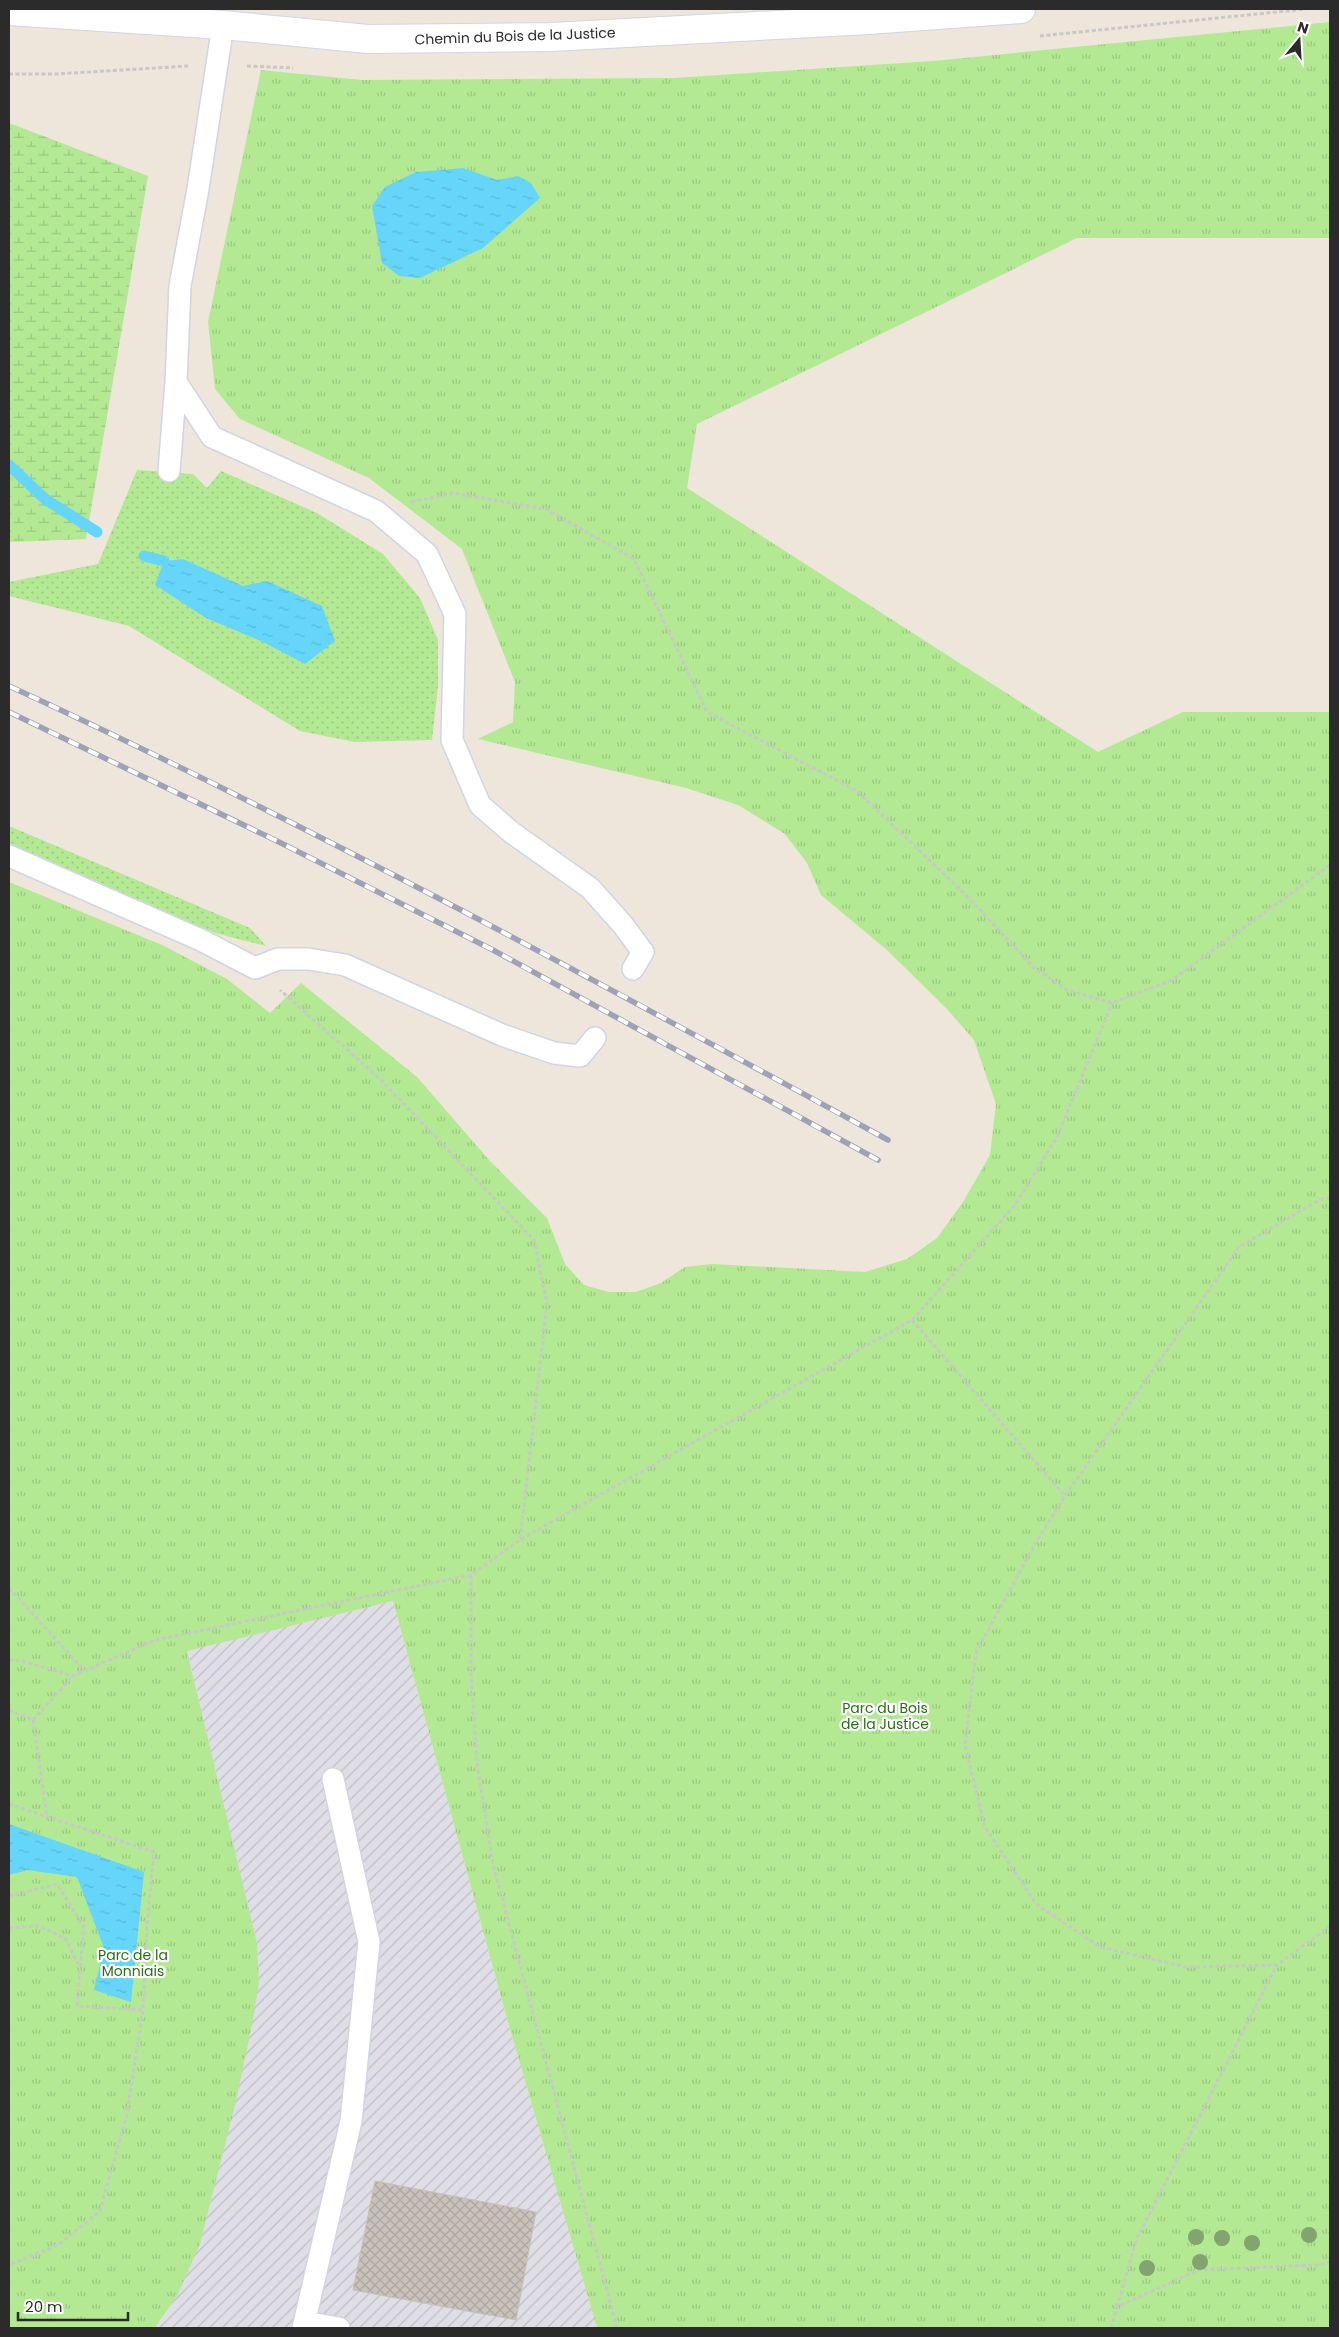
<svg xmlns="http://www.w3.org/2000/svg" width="1339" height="2337" viewBox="0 0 1339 2337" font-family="Poppins,sans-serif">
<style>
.industrial{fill:url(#industrial-furrows)}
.grass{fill:url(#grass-dots)}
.wetland{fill:url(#wetland-marsh)}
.park{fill:url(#park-tufts)}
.water{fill:url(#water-ripples)}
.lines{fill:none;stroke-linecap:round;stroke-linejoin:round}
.stream{stroke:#65d6f9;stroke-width:11}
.building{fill:url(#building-cross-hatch);stroke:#c9c1b5}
.service-casing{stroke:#d0d5e5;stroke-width:24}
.minor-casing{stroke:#d0d5e5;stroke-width:30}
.path{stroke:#c8c8c8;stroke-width:3;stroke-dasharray:4 2.5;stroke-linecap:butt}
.service{stroke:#fff;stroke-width:21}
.minor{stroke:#fff;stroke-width:28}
.rail-casing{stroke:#9da2b7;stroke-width:5.5}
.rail{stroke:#fff;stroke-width:4;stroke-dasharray:11;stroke-linecap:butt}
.tree{fill:#82a46e}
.labels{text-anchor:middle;stroke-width:4.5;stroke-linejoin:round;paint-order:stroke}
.street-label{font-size:14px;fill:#2b2b2b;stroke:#fff}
.park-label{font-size:14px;fill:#296e14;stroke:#fff}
</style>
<defs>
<pattern id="industrial-furrows" width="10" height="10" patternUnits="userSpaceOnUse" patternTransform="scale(1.25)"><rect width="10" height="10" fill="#dfdde6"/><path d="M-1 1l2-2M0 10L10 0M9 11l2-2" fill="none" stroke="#c0bec5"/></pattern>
<pattern id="grass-dots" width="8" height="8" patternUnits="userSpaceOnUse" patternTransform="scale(1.25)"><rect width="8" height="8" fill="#b3e993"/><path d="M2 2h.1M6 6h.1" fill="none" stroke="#9ac87f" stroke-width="1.8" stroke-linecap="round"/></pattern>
<pattern id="wetland-marsh" width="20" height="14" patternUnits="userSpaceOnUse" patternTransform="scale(1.25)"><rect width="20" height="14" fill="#b3e993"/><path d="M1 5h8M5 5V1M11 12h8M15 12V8" fill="none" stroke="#9ac87f"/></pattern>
<pattern id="park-tufts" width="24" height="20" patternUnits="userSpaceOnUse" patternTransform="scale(1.25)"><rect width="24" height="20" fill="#b3e993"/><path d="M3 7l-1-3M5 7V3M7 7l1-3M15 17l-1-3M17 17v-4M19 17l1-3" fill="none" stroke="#9ac87f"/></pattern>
<pattern id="water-ripples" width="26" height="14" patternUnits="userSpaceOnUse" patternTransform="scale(1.25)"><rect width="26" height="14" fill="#65d6f9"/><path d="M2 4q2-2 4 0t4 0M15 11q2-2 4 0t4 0" fill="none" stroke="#58b8d6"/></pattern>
<pattern id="building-cross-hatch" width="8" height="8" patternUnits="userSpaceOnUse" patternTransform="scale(1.25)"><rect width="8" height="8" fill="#c9c2bb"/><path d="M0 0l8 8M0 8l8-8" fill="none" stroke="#ada7a1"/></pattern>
</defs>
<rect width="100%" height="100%" fill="#eee5db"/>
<path class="industrial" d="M393 1601 508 2022 597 2328H155L178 2294 259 1982 257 1943 187 1650Z"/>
<path class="grass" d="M137 470 193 474 207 488 221 471 317 513 383 554 420 598 438 640V686L432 740 355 742 300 731 129 626 9 596V582L98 564Z
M9 826 250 928 266 946 215 933 9 843Z"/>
<path class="wetland" d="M9 123 148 176 86 539 9 542Z"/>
<path class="park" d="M1330 22V238H1077L697 424 687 488 1098 752 1183 712H1330V2328H597L508 2022 393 1601 187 1651 257 1943 259 1982 253 2020 236 2101 200 2244 178 2294 155 2328H9V882L162 945 227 979 270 1013 301 983 417 1077 490 1161 547 1218 565 1264 584 1285 609 1292H636L661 1283 685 1267 712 1264 865 1272 907 1259 937 1238 963 1202 990 1155 996 1104 974 1040 947 1009 887 950 821 895 807 863 785 834 738 805 686 788 478 739 513 722 515 682 462 549 369 478 240 419 215 389 208 322 261 70 362 80 674 78 933 61Z"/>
<path class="water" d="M463 168 497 180 518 176 531 183 540 198 483 248 420 278 399 276 382 263 372 206 385 187 416 172Z
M183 559 243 586 267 581 322 606 335 641 305 664 263 642 206 618 155 585 164 561Z
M9 1824 144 1872 131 2002 94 1990 104 1948 77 1877 27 1870 9 1875Z"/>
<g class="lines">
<path class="stream" d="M9 465 45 499 97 532
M144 556 164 561"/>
</g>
<path class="building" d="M375 2181 536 2212 516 2320 353 2290Z"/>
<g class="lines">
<g class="service-casing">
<path id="service" d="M223 25 198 189 180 286 176 382 212 437 376 511 427 554 455 614 452 740 480 805 511 832 590 888 623 925 643 952 633 969
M169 471 176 382
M9 856 201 940 255 968 278 959H308L345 965 502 1035 554 1053 580 1056 595 1038
M305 2322 339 2328
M303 2328 351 2121 369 1942 333 1779"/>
</g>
<g class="minor-casing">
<path id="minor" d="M9 11 223 25 368 39 551 37 869 20 1021 9"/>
</g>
<path class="path" d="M1040 36 1306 9
M247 66 293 68
M9 74H56L188 66
M411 502 453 493 546 509 634 559 707 712 857 791 969 898 1033 967 1067 990 1112 1003 1172 980 1330 865
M1330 1198 1321 1199 1239 1247 1065 1496 1035 1544 976 1652 965 1745 985 1827 1036 1904 1100 1947 1186 1967 1277 1965 1330 1926
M912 1320 1065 1496
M521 1539 912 1320 1015 1205 1057 1137 1112 1003
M471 1575V1675L477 1763 493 1864 617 2328
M9 1588 84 1670
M9 1660 22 1661 73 1676
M9 1710 33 1720
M33 1720 73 1676 155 1640 471 1575 520 1540 547 1303 534 1240 379 1078 280 990
M33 1720 47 1817
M9 1804 154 1852 147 1925 143 2010 127 2114 100 2211 58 2245 9 2265
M9 1896 57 1884 84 1927 77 2006 143 2010
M9 1928 38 1926 65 1938 80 1967
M1117 2307 1137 2238 1277 1965
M1111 2328 1117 2307 1199 2270 1316 2265 1330 2262"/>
<use href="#service" class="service"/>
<use href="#minor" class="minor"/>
<g class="rail-casing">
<path id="rail" d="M9 686C309 824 598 982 888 1140
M9 712 279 842 493 950 878 1160"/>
</g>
<use href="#rail" class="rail"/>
</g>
<g class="tree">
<circle cx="1309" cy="2235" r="8"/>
<circle cx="1196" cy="2237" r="8"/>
<circle cx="1222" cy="2238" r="8"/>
<circle cx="1252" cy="2243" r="8"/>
<circle cx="1200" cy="2262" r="8"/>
<circle cx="1147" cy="2268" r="8"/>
</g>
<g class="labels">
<g class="street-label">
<text transform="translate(515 36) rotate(-2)" y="5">Chemin du Bois de la Justice</text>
</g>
<g class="park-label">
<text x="885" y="1713">Parc du Bois<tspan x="885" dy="16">de la Justice</tspan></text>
<text x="133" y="1960">Parc de la<tspan x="133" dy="16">Monniais</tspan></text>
</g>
</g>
<rect width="1339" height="2337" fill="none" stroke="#2b2b2b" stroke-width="20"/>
<g transform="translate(1299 40) rotate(18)" stroke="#ffffff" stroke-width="4" paint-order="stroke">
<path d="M0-4L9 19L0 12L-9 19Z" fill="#2b2b2b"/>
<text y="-8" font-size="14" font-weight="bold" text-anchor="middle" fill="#2b2b2b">N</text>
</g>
<path d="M18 2312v8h110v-8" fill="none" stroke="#2b2b2b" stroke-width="2.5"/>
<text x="25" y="2312" font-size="15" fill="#2b2b2b" stroke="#ffffff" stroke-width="4" paint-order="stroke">20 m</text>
</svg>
